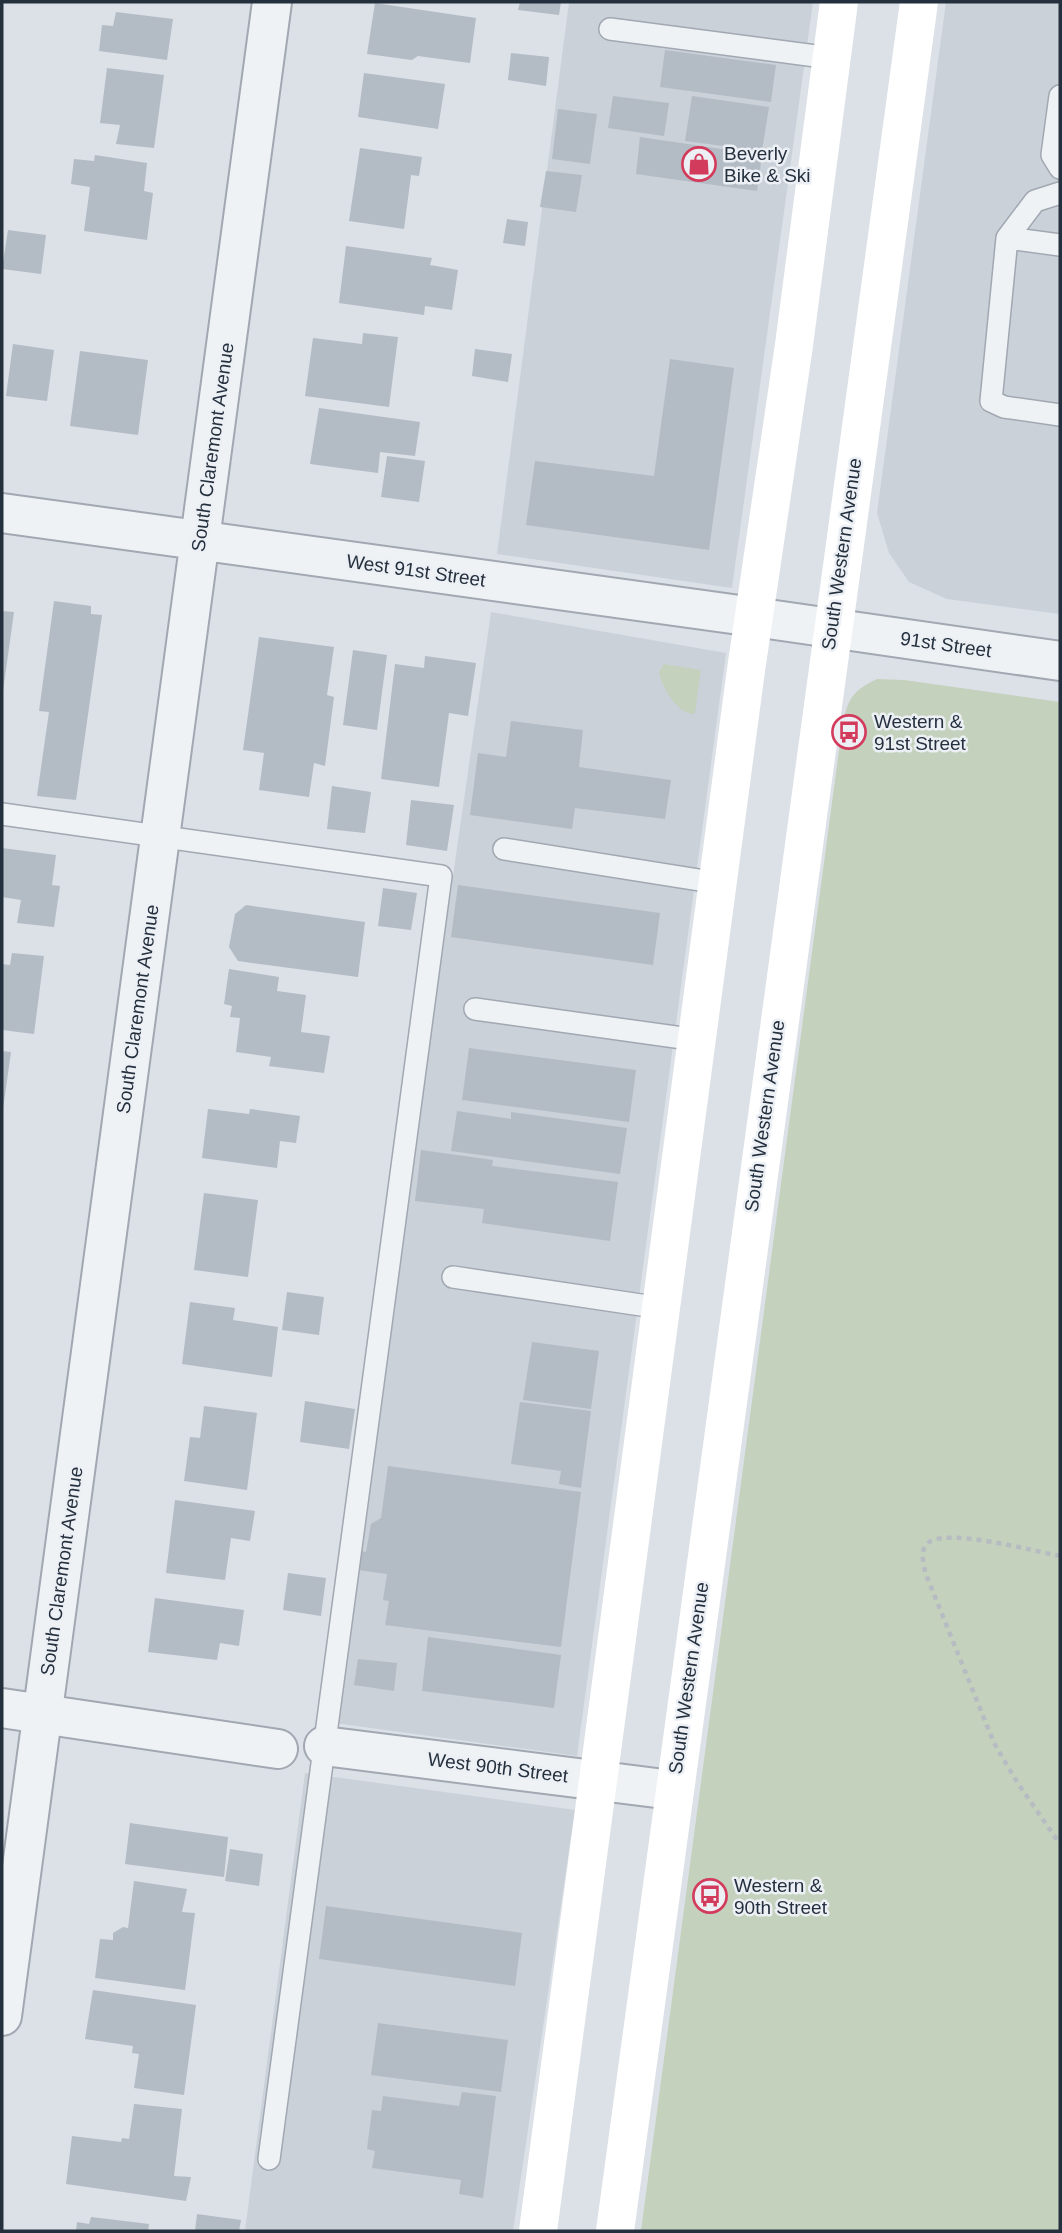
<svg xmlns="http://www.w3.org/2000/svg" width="1062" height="2233" viewBox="0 0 1062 2233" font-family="Arial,sans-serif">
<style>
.built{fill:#cad1d9}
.green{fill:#c4d1bd}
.building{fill:#b3bbc4}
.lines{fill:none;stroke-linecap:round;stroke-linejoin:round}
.service-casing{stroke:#a1a8b1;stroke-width:24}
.minor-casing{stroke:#a1a8b1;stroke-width:42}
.tertiary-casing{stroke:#a1a8b1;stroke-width:42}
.path{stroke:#b6bcc2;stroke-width:4.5;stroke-dasharray:5 5;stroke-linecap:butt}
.service{stroke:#eff2f5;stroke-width:21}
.minor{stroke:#eff2f5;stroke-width:38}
.tertiary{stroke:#eff2f5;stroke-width:38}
.secondary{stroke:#fff;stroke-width:38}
.labels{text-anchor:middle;stroke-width:5;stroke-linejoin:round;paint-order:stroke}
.poi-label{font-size:19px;fill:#25303e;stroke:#ecf0f5;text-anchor:start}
.street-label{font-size:19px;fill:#25303e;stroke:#ecf0f5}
</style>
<rect width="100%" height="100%" fill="#dce1e7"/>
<path class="built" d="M569 2H813L732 588 497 554Z
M946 2H1060V614L947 599 909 582 889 553 877 513Z
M491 612 726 653 577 1756 327 1722 441 876H453Z
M305 1773 575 1810 513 2231H245Z"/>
<path class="green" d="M664 664 701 670 695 713 693 714C678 714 661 686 659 672Z
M877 679 904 680 1060 702V2231H641L842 728C847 701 851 691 877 679Z"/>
<path class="building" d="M520 2H561L559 15 518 10Z
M375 3 476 18 470 63 418 56 412 60 367 54Z
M116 12 173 19 167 60 99 51 102 25 113 26Z
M665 50 776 65 771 102 660 87Z
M511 53 549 57 546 86 508 80Z
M107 68 164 75 154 148 116 144 120 125 100 123Z
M364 73 445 84 438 129 358 117Z
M613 96 669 103 664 136 608 128Z
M692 96 769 107 762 151 685 141Z
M558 109 597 114 590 164 552 159Z
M640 137 762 155 757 191 636 174Z
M360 148 422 157 419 176 411 175 404 229 349 221Z
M95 155 147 163 144 191 153 193 147 240 84 231 90 187 71 184 74 159 94 161Z
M546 171 582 175 576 212 540 207Z
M507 219 528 222 525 246 503 243Z
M8 230 46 235 41 274 2 269Z
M346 246 432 258 430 265 458 270 452 310 425 306 424 315 339 303Z
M363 333 398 337 389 407 305 396 313 338 362 344Z
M13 344 54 350 47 401 6 396Z
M475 349 512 354 508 382 472 376Z
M80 351 148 360 138 435 70 426Z
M670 359 734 368 709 550 526 525 535 461 654 476Z
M319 408 420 422 415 456 380 452 378 473 310 464Z
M387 456 425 461 419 502 381 497Z
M54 601 91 606V614L102 615 76 800 37 796 49 712 39 711Z
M2 611 14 612 3 691H2Z
M259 637 334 647 327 695 334 697 325 766 314 763 309 797 259 790 264 753 243 750Z
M353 650 387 655 377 730 343 725Z
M425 656 476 663 468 716 449 713 439 787 381 779 395 664 424 668Z
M511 721 583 730 579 767 671 780 665 819 575 808 572 829 470 815 478 753 506 757Z
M332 786 371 792 365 833 327 829Z
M411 800 454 805 447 851 406 845Z
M2 848 56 855 52 885 60 886 54 927 17 923 21 900 2 897Z
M458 885 660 913 653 965 451 937Z
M383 888 417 893 411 930 378 926Z
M246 905 365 922 358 977 238 961 229 947 235 914Z
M12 953 44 956 34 1034 2 1030V964L10 965Z
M229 969 279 977 277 991 306 995 301 1032 330 1036 324 1073 269 1066 271 1057 236 1052 240 1018 230 1017 232 1006 224 1004Z
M469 1048 636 1070 629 1122 462 1100Z
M2 1051 11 1052 3 1109H2Z
M208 1109 249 1114 250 1109 300 1116 296 1143 280 1141 277 1168 202 1158Z
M457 1111 511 1119V1112L627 1128 620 1174 451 1151Z
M421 1150 493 1160 492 1166 618 1182 610 1241 482 1223 484 1209 415 1201Z
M204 1193 258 1200 248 1277 194 1270Z
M287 1292 324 1297 319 1335 282 1330Z
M190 1302 235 1308 233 1320 278 1327 272 1377 182 1364Z
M532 1342 599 1351 591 1409 523 1400Z
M305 1401 355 1409 349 1449 300 1442Z
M520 1402 591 1411 581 1488 559 1484 561 1471 511 1464Z
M204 1406 257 1413 247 1490 184 1481 190 1437 200 1438Z
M388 1466 581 1492 561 1647 385 1625 389 1601 383 1600 387 1574 358 1570 361 1551 366 1552 371 1524 381 1518Z
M175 1500 255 1511 250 1541 231 1538 225 1580 166 1573Z
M288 1573 326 1578 321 1616 283 1610Z
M155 1598 244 1610 239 1646 220 1643 217 1660 148 1652Z
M428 1637 561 1655 554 1708 422 1691Z
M358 1659 397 1663 394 1691 354 1685Z
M130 1823 228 1837 224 1877 125 1864Z
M230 1849 263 1854 259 1886 225 1881Z
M134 1881 187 1889 182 1912 195 1913 185 1990 95 1978 100 1939 113 1940V1933L123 1927 128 1928Z
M326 1906 522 1933 515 1986 319 1959Z
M93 1990 196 2005 184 2095 134 2088 139 2054 132 2053 133 2046 85 2039Z
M378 2023 508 2040 501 2092 371 2075Z
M462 2092 496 2096 483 2198 459 2194 461 2180 372 2168 375 2151 367 2149 372 2110 381 2111 383 2096 459 2106Z
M134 2104 182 2109 174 2176 191 2177 186 2201 66 2184 72 2136 121 2142 122 2138 129 2139Z
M197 2214 241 2220 239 2231H195Z
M91 2217 149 2224 148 2231H76L77 2222 89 2224Z"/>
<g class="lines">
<g class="service-casing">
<path id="service" d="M610 29 831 58
M1060 96 1052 155 1060 168
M1060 193 1035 201 1007 238 991 401 1004 407 1060 415
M1007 238 1060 245
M2 814 441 876 269 2159
M504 849 718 883
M475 1009 697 1040
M453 1277 661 1308"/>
</g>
<g class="minor-casing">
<path id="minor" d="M2 513 754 617
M2 1708 278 1749
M324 1746 672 1790
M2 2016 272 2"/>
</g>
<g class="tertiary-casing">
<path id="tertiary" d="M754 617 1060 661"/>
</g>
<path class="path" d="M1060 1556C1037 1552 940 1525 926 1545 920 1553 924 1564 925 1572L994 1743 1017 1782 1060 1844"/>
<use href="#service" class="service"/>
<use href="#minor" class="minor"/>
<use href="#tertiary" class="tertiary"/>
<path class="secondary" d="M538 2231 746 670 794 345 839 2
M615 2231C712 1487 814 744 919 2"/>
</g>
<defs>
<g id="shop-ring" transform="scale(1.75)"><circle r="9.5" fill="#ecf0f5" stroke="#d33b5c" stroke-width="1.5"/><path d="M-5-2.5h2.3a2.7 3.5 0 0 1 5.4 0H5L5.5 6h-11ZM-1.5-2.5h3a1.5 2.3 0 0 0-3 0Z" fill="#d33b5c"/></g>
<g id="bus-ring" transform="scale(1.75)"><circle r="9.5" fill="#ecf0f5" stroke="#d33b5c" stroke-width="1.5"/><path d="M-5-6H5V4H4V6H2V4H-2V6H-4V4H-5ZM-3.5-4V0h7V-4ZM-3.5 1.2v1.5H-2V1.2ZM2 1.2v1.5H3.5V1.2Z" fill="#d33b5c"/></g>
</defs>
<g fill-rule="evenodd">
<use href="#shop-ring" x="699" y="164"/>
<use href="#bus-ring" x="849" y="732"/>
<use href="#bus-ring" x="710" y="1896"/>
</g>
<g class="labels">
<g class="poi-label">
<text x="724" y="160">Beverly<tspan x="724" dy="22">Bike &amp; Ski</tspan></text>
<text x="874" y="728">Western &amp;<tspan x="874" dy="22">91st Street</tspan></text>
<text x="734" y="1892">Western &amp;<tspan x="734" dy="22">90th Street</tspan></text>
</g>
<g class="street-label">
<text transform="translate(212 447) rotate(-82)" y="7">South Claremont Avenue</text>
<text transform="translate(841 554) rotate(-82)" y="7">South Western Avenue</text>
<text transform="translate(416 570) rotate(8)" y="7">West 91st Street</text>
<text transform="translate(946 644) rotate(8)" y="7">91st Street</text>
<text transform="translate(137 1009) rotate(-82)" y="7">South Claremont Avenue</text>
<text transform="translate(764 1116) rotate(-82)" y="7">South Western Avenue</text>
<text transform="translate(61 1571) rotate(-82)" y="7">South Claremont Avenue</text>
<text transform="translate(688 1678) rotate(-82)" y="7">South Western Avenue</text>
<text transform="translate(498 1767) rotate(7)" y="7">West 90th Street</text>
</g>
</g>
<rect width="1062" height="2233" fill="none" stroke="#25303e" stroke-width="7"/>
</svg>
